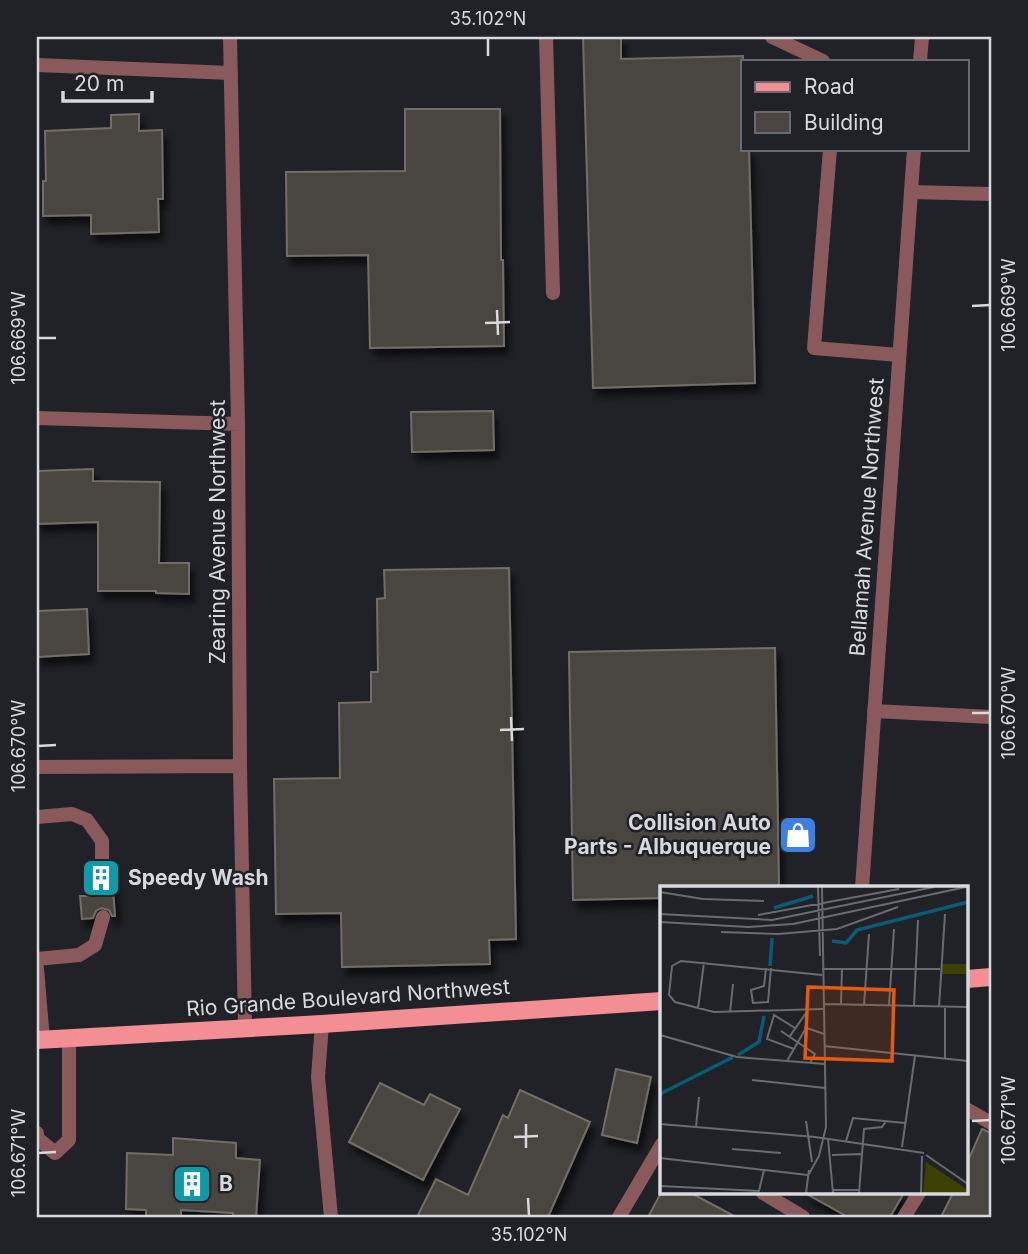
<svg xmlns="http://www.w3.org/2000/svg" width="1028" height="1254" viewBox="0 0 1028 1254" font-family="Inter,sans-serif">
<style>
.building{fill:#4a4541;stroke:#726d68;stroke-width:2;filter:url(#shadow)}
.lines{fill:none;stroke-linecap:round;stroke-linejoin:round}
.service{stroke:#8a595c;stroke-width:14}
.minor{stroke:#8a595c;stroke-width:14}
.tertiary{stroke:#8a595c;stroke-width:14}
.primary{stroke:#f28e94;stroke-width:18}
.ticks{fill:none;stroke:#d8d9dd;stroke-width:2.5}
.labels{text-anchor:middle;stroke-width:5;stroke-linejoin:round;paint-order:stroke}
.street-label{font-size:21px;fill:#d8d9dd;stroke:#212227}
.poi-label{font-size:21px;font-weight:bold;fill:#d8d9dd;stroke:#212227;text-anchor:start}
.inset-river{fill:none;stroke:#085c76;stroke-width:3.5}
.inset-road{fill:none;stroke:#6a6b70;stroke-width:2}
.view{fill:#e8590c;fill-opacity:0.15;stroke:#e8590c;stroke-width:3.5}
.inset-edge{fill:none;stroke:#d8d9dd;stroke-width:3.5}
.neatline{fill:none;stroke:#d8d9dd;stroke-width:2.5}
.ticks-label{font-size:18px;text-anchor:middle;fill:#d8d9dd}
</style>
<defs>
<filter id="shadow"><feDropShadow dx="4.5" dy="8" stdDeviation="3.5" flood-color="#0009"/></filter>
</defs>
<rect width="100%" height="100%" fill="#212227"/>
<path class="building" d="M583 37H621V59L743 56V149H749L755 383 593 388Z
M405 109H500L501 260H503L504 346 370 348 368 255 287 256 286 172 405 171Z
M139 114V131L162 130 163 199H158L159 232 91 234V215L43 216V181H46L45 131 111 128V115Z
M493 411 494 450 412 452 411 412Z
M93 469V481L160 482 159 563H189V594L156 593V591H98V522L37 524V471Z
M509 568 516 939 489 940 490 964 342 967 341 913 276 914 274 779 340 778 339 703 371 702V672H378L377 599 385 598 384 570Z
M87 609 89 654 37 657V611Z
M775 648 779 888H662V898L573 900 569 652Z
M88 861H92L94 865 101 870 107 868 111 862 115 916H112L109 910 101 908 96 911 93 918 82 919 80 896H90Z
M616 1069 651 1077 637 1143 602 1135Z
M380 1083 424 1105 430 1094 460 1109 423 1180 349 1142Z
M520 1090 590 1122 548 1217H417L436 1179 468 1195 503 1115 508 1118Z
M982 1129 991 1133V1217H941L953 1193H967V1163Z
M173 1138 236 1143V1158L260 1160 256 1217H233V1213L181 1210V1217H146V1210L126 1209 127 1153 173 1155Z
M661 1193H691L736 1217H648Z
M805 1193H904L890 1217H848Z"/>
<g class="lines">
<path class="service" d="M546 37 553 293
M772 37 823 61
M830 149 814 348 899 355
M911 192 991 194
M874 711 991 717
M37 817 72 814 87 820 102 841V860
M37 959 79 955 95 945 103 917
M37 968 43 1040
M37 1133V1138L55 1153 69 1140V1038"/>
<path class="minor" d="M230 37 238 424 240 766 245 1028
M37 65 231 73
M37 418 238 424
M37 767 240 766
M322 1024 318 1077 331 1217
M967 1112 968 1110 991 1123
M763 1193 803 1217
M619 1217 662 1144
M904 1217 919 1193"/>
<path class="tertiary" d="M920 61 922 37
M862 888 914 149"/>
<path class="primary" d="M967 979 991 977
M37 1040 322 1024 662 1001"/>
</g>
<path class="ticks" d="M488 38V56M972 306 990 305M497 310 498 335M485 323 510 322M38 338H56M972 713H990M511 717 512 741M500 730 524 729M38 746 56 745M972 1121 990 1120M526 1124V1148M514 1137 538 1136M38 1153 56 1152M528 1198 529 1216"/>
<defs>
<g id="shop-square" transform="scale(2.0125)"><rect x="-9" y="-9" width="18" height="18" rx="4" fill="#3f7fe0" stroke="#212227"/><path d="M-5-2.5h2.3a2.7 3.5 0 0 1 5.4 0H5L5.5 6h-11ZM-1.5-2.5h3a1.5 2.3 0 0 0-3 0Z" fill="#fff"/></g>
<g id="building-square" transform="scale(2.0125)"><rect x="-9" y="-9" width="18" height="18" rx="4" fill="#0f9aa8" stroke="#212227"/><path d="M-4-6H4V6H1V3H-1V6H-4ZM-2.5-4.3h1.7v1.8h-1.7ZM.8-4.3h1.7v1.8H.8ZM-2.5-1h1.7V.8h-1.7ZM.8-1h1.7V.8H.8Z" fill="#fff"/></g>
</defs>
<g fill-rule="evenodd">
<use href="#shop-square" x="798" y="835"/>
<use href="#building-square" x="101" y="878"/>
<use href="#building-square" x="192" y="1184"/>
</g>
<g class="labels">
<g class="street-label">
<text transform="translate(867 517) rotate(-86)" y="7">Bellamah Avenue Northwest</text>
<text transform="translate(218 532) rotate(-90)" y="7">Zearing Avenue Northwest</text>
<text transform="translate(348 998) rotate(-4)" y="7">Rio Grande Boulevard Northwest</text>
</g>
<g class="poi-label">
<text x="771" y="830" text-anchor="end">Collision Auto<tspan x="771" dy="24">Parts - Albuquerque</tspan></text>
<text x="128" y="885">Speedy Wash</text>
<text x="219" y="1191">B</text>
</g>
</g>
<g transform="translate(660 886)">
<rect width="308" height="308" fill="#212227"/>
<path d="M282 78H308V88H281ZM266 276 308 304V307H263Z" fill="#3c4103"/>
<path class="inset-river" d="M114 22 153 10M172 55 186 57 197 44 308 16M110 80 112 52M78 169 99 156 104 130M0 208 73 171"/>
<path class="inset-road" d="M158 1 160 70M0 6 43 13 104 15M0 28 112 34 274 1M98 29 239 3M0 36 88 41 133 38 306 1M61 46 118 48 177 43 238 21M106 82 104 100 91 104 93 117 108 116 111 82M162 83H280M162 89 21 75 12 80 9 109 15 116 54 126 163 123M163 118 308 121M181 118 182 83M204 119 209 48M229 119 234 43M254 120 258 34M279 121 285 28M285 121V173M38 123 44 76M70 127 73 98M144 141 164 148M121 145 155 168 150 177M0 149 77 171 165 178M130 150 146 127M164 160 308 175M134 163 107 153 114 129 135 142M127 175 146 142M92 194 165 202M146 235 152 276M0 238 155 251 264 267M36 241 39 211M168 253 173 307M186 255 193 232 245 237M242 261 255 170M72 263 121 267M172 269 201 268M266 269 308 298M0 272 148 289M149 288 159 270 166 241 162 1M0 300 99 305 104 284M173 304H199M146 307 149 284M199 307 204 243 222 241 226 235M261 307 262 270"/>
<path class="view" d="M148 101 234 104 232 175 145 172Z"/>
<rect width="308" height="308" class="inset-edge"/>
</g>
<rect width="1028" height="1254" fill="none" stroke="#212227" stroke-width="77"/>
<rect x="741" y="60" width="228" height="91" fill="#212227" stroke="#6a6b70" stroke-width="2"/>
<rect x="755" y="82" width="35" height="10" fill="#f28e94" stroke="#6a6b70" stroke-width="2"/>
<text x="804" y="94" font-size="21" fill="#d8d9dd">Road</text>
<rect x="755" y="112" width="35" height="21" fill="#4a4541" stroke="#6a6b70" stroke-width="2"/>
<text x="804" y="130" font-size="21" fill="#d8d9dd">Building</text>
<path d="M63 91v10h89v-10" fill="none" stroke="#d8d9dd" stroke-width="3.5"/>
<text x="74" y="91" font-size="21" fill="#d8d9dd" stroke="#212227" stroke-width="5" paint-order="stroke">20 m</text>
<rect x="38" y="38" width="952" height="1178" class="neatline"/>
<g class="ticks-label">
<text x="488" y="25">35.102°N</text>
<text transform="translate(1009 305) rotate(-90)" y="6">106.669°W</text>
<text transform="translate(19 338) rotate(-90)" y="6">106.669°W</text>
<text transform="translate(1009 713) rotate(-90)" y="6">106.670°W</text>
<text transform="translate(19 746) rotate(-90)" y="6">106.670°W</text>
<text transform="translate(1009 1120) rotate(-90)" y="6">106.671°W</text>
<text transform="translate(19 1153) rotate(-90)" y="6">106.671°W</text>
<text x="529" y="1241">35.102°N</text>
</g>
</svg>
